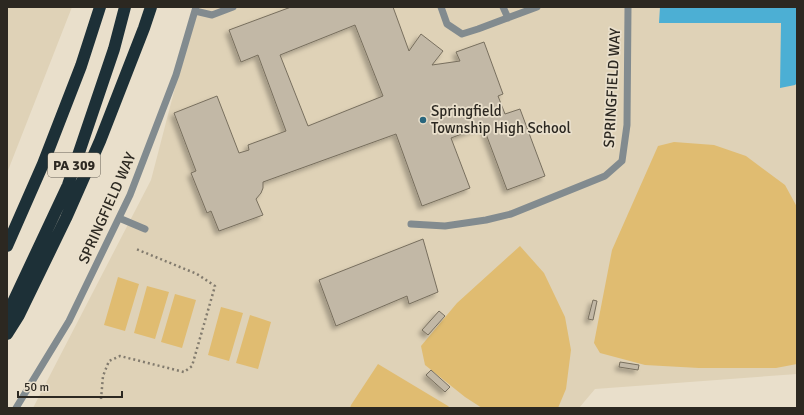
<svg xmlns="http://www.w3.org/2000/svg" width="804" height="415" viewBox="0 0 804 415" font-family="Signika,sans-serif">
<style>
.built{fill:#dfd2b7}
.green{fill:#e0bc71}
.water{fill:#4cafd4}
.building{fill:#c2b8a6;stroke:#786f5e;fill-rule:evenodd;filter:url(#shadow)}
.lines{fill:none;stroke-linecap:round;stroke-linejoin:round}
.path{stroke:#827b6e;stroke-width:2.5;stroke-dasharray:2 3;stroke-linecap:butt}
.lane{stroke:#828b8f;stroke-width:7}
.highway{stroke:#1d3037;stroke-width:12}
.poi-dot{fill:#29667d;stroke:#e9dfcb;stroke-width:1.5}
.labels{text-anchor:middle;stroke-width:3.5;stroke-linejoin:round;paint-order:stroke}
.shield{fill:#e9dfcb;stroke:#655f54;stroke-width:1}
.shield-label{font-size:14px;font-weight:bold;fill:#2c2821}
.street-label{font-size:15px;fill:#2c2821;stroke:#e9dfcb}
.poi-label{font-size:15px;fill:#2c2821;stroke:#e9dfcb;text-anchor:start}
</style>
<defs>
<filter id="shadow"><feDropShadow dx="-3.5" dy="3.5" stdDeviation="2" flood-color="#0004"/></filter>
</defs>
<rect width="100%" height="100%" fill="#e9dfcb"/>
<path class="built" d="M7 7H72L7 173Z
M196 7H797V374L595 389 579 408H33L151 180Z"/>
<path class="green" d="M674 142 714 145 746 156 785 185 797 207V364L776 368H699L645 365 600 353 594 343 612 250 658 146Z
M520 246 544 273 565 317 571 350 566 389 558 408H482L465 397 425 365 421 346 457 303Z
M118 277 139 284 125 331 104 325Z
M147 286 169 292 155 339 134 333Z
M175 294 196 300 182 348 161 342Z
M221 307 243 313 229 361 208 355Z
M250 315 271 322 258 369 236 363Z
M378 364 448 406 450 408H350L351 405Z"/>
<path class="water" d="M660 7H797V83L795 85 780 88 781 23H659Z"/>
<path class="building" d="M291 7H393L409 51 421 34 443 51 432 65 460 61 456 52 484 42 503 94 498 96 505 114 520 109 545 176 507 190 483 126 451 138 470 188 422 206 396 134 263 182V188L261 193 256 199 263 215 219 231 211 211 207 213 191 173 196 171 174 113 217 96 239 153 249 150 248 145 286 131 258 55 241 62 229 30ZM355 25 383 96 308 126 280 55Z
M423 239 438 292 409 304 407 296 336 326 319 280Z
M593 300 597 301 593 320 588 319Z
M439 311 445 316 428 335 422 330Z
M620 362 639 365 638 370 619 367Z
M431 370 450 387 445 392 426 375Z"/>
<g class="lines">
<path class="path" d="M101 399 103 376 109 361 120 356 184 372 192 366 215 286 197 274 136 249"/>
<path class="lane" d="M441 7 447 24 462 34 478 29 537 7
M503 7 508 18
M195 11 212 15 233 7
M119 218 145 229
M411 224 445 226 486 220 511 214 605 176 622 161 627 125 628 7
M16 408 69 321 130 195 176 75 196 7"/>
<path class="highway" d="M7 246 43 164 81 66 100 7
M7 315 68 185 114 49 125 7
M7 334 19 315 66 218 100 141 144 28 151 7"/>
</g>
<circle class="poi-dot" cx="423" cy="120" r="4"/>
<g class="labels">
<rect class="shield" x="48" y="153" width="52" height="24" rx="3"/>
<g class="shield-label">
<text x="74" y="170">PA 309</text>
</g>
<g class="street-label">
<text transform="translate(612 88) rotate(-87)" y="5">SPRINGFIELD WAY</text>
<text transform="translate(107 208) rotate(-66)" y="5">SPRINGFIELD WAY</text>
</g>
<g class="poi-label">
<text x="431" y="116">Springfield<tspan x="431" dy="17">Township High School</tspan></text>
</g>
</g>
<rect width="804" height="415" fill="none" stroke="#2c2821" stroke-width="16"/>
<path d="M18 391v6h104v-6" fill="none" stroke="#2c2821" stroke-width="2"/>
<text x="24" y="391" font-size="12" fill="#2c2821" stroke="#e9dfcb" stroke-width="3" paint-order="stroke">50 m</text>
</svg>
